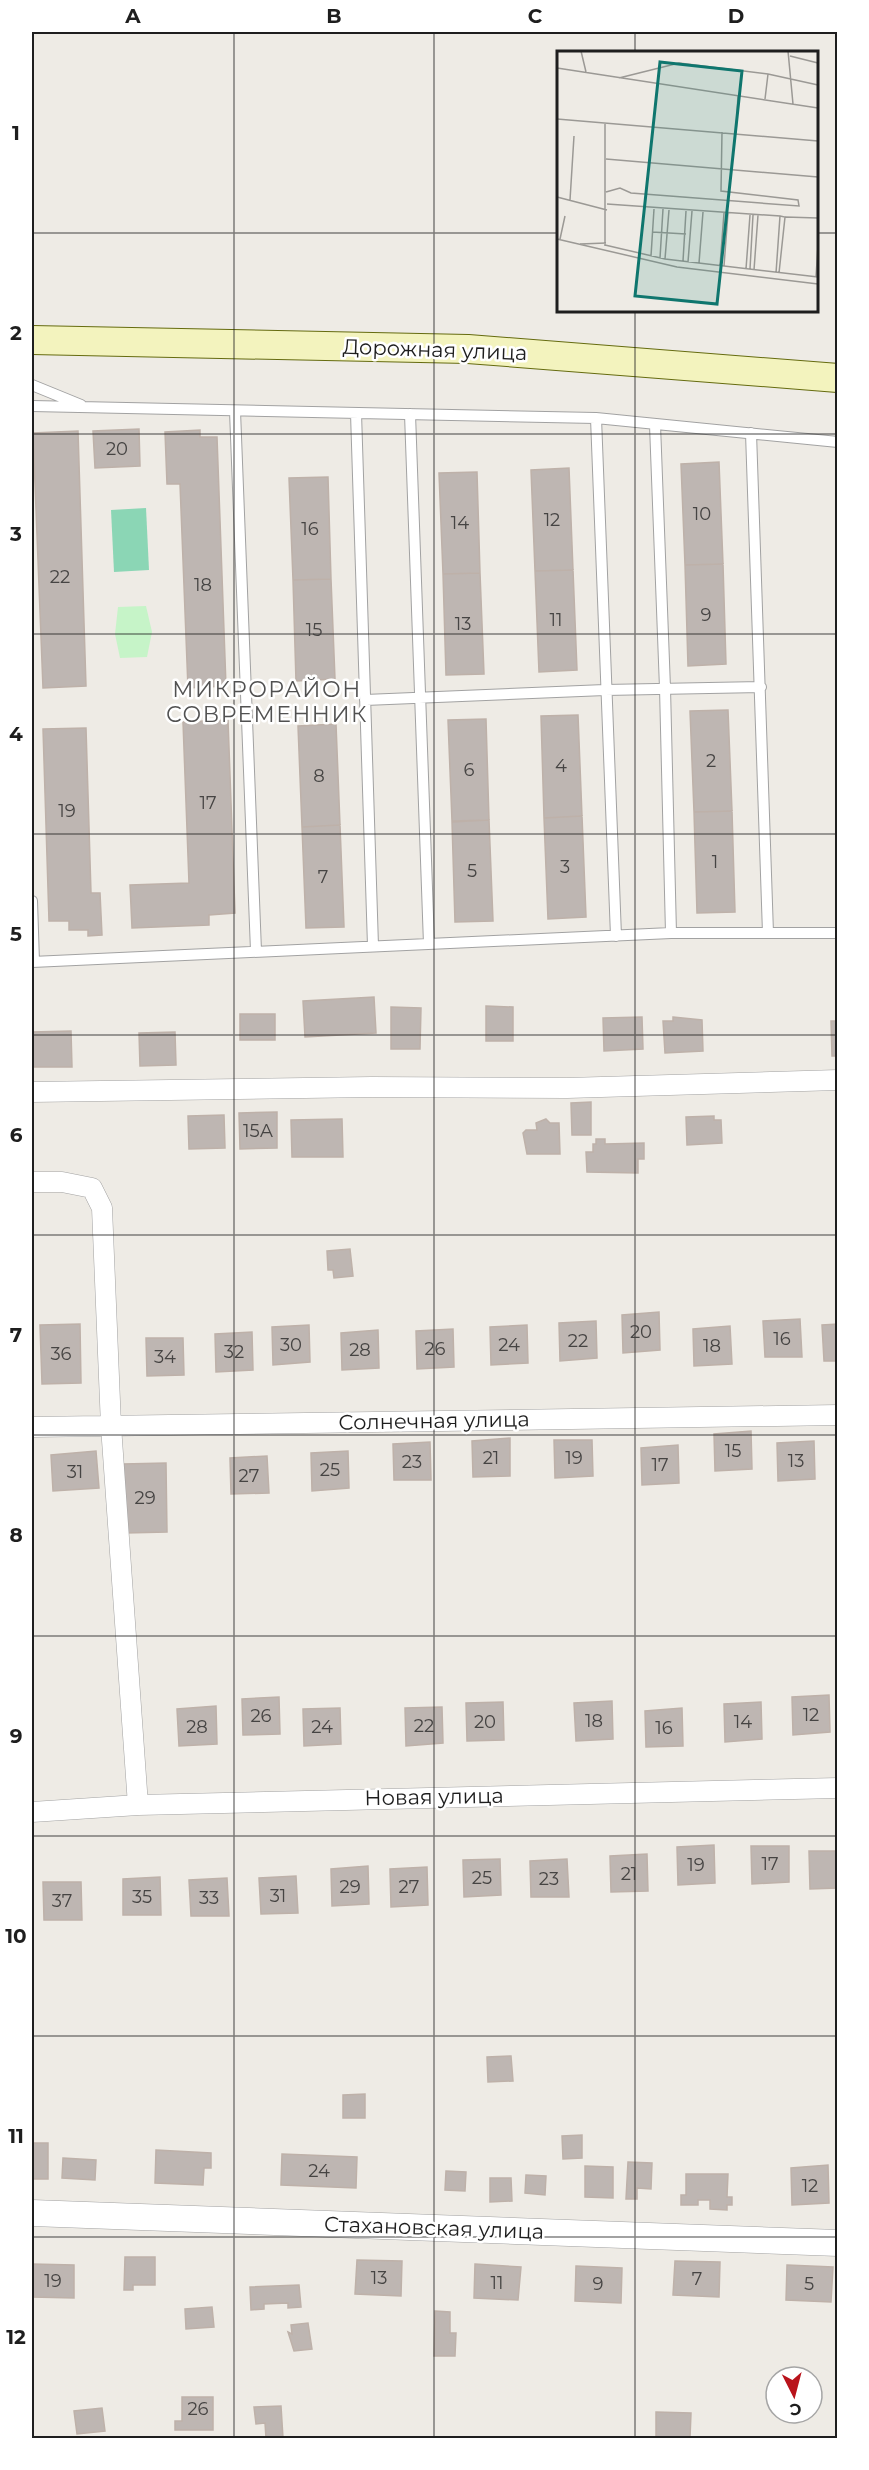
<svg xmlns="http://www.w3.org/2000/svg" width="869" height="2470" viewBox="0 0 869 2470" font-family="Montserrat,sans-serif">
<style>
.park{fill:#c6f4c8}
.pitch{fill:#8bd6b5}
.building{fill:#beb6b2;stroke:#beb1a9;stroke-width:1.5}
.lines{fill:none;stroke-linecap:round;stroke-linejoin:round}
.service-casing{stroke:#a2a2a2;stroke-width:12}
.minor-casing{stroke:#a2a2a2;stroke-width:21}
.tertiary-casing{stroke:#a2a2a2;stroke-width:27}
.secondary-casing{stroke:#656b0f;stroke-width:30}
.service{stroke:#fff;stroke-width:10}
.minor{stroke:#fff;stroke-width:20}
.tertiary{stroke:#fff;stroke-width:26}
.secondary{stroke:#f3f3be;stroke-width:28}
.grid{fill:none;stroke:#1e1e1e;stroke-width:1.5;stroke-opacity:0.55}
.labels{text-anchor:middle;stroke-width:5;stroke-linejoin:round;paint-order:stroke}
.number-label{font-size:18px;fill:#464443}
.street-label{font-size:21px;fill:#1e1e1e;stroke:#fff}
.neighbourhood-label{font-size:22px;letter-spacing:1.5px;fill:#515151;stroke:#fff}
.inset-road{fill:none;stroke:#9b9995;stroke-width:1.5}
.view{fill:#0f766e;fill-opacity:0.15;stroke:#0f766e;stroke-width:3}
.inset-edge{fill:none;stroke:#1e1e1e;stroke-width:3}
.neatline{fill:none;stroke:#1e1e1e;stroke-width:2}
.grid-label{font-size:20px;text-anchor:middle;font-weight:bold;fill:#1e1e1e}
</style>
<rect width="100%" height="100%" fill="#eeebe5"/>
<path class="park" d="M146 606 152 632 147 657 120 658 115 634 118 607Z"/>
<path class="pitch" d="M146 508 149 570 114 572 111 510Z"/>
<path class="building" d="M139 429 140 466 95 468 93 431Z
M200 430V437H217L226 686 188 688 180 484H167L165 432Z
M78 431 86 686 43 688 33 433Z
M719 462 723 564 685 565 681 464Z
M569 468 573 570 535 571 531 470Z
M477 472 480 573 443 574 439 473Z
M328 477 331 579 293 580 289 478Z
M723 564 726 664 688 666 685 565Z
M573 570 577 670 539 672 535 571Z
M480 573 484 674 446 675 443 574Z
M331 579 335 679 296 681 293 580Z
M728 710 732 811 694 812 690 711Z
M578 715 582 816 544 818 541 716Z
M486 719 489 820 452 821 448 720Z
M228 720 235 913 209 915V925L132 928 130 885 189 883 183 722Z
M336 724 340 825 302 827 298 726Z
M86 728 91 893H100L102 935 88 936V930H69V921H49L43 729Z
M732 811 735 912 697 913 694 812Z
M582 816 586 917 548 919 544 818Z
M489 820 493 921 455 922 452 822Z
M340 825 344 927 306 928 302 827Z
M374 997 376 1033 305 1037 303 1001Z
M486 1006 513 1007V1041H486Z
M391 1007 421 1008 420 1049H391Z
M240 1014H275V1040H240Z
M642 1017 643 1049 604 1051 603 1018Z
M673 1017 702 1020 703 1051 665 1053 663 1021H673Z
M831 1021H838V1056H832Z
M71 1031 72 1067H32V1032Z
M175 1032 176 1065 140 1066 139 1033Z
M591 1102V1135H572L571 1103Z
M277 1112V1148L240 1149 239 1113Z
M224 1115 225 1148 189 1149 188 1116Z
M714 1116V1120H721L722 1143 687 1145 686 1117Z
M342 1119 343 1157H292L291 1120Z
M546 1119 550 1123H559L560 1154H527L523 1133 526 1130H537L536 1123Z
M596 1139H605V1144L644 1143V1159H638V1173L587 1172 586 1152H593V1144H596Z
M350 1249 353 1276 334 1278 333 1270H328L327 1251Z
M659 1312 660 1350 623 1353 622 1315Z
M800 1319 802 1357H765L763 1321Z
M596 1321 597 1358 560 1361 559 1323Z
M80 1324 81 1383 42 1384 40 1325Z
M838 1324V1361H824L822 1325Z
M309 1325 310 1362 273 1365 272 1327Z
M527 1325 528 1363 491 1365 490 1327Z
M730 1326 732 1364 694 1366 693 1329Z
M453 1329 454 1367 417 1369 416 1331Z
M378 1330 379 1368 342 1370 341 1333Z
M252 1332 253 1370 216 1372 215 1334Z
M146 1338H183L184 1375 147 1376Z
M751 1431 752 1469 715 1471 714 1434Z
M510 1438V1476L473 1477 472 1441Z
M554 1440H592L593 1476 555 1478Z
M814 1441 815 1479 778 1481 777 1443Z
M430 1442 431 1480H394L393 1444Z
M678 1445 679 1483 642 1485 641 1448Z
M96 1451 99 1488 53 1491 51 1455Z
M348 1451 349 1488 312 1491 311 1453Z
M267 1456 269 1493 231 1494 230 1458Z
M166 1463 167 1532 126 1533 123 1464Z
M829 1695 830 1732 793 1735 792 1697Z
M279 1697 280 1734 243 1735 242 1699Z
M612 1701 613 1739 576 1741 574 1703Z
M503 1702 504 1740 467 1741 466 1703Z
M761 1702 762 1739 725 1742 724 1704Z
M216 1706 217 1744 179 1746 177 1709Z
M442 1707 443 1743 406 1746 405 1708Z
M340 1708 341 1744 304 1746 303 1709Z
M682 1708 683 1746 646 1747 645 1711Z
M714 1845 715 1883 678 1885 677 1847Z
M751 1846H789V1882L752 1884Z
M809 1851H838V1888L810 1889Z
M647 1854 648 1891 611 1892 610 1856Z
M500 1859 501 1895 464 1897 463 1860Z
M567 1859 569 1897H531L530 1861Z
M368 1866 369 1904 332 1906 331 1869Z
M427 1867 428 1905 391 1907 390 1869Z
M296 1876 298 1913 261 1914 259 1878Z
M160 1877 161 1915H123V1879Z
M227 1878 229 1916H191L189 1880Z
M43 1882H81L82 1920H44Z
M511 2056 513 2081 488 2082 487 2057Z
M365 2094V2118H343V2095Z
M582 2135V2158L563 2159 562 2136Z
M32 2143H48V2179H32Z
M156 2150 211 2153V2168H204L203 2185 155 2183Z
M282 2154 357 2157 356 2188 281 2185Z
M63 2158 96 2160 95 2180 62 2178Z
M628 2162 652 2163 651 2189 637 2188V2199H626Z
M828 2165 829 2203 792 2205 791 2168Z
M585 2166 613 2167V2198L585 2197Z
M446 2171 466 2172 465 2191 445 2190Z
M686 2174H728L727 2197H732V2205H727V2210L710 2209V2200H698V2205H681V2195H686Z
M526 2175 546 2176 545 2195 525 2193Z
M490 2178H511L512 2201 490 2202Z
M125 2257H155V2285H133V2290H124Z
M357 2260 402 2261 401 2296 355 2294Z
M675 2261 720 2262 719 2297 673 2295Z
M32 2264 74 2265V2298L32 2297Z
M475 2264 521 2267 518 2300 474 2298Z
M787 2265 833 2267 831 2302 786 2300Z
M576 2266 622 2268 621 2303 575 2301Z
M299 2285 301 2307 288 2308V2303L264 2304V2309L251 2310 250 2287Z
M212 2307 214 2327 186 2329 185 2309Z
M435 2311 450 2312V2333H456L455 2356H434Z
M308 2323 312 2349 294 2351 288 2332 292 2334 291 2325Z
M182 2397H213V2430H175V2421H182Z
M281 2406 283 2438H266L265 2423 256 2424 254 2407Z
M102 2408 105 2431 77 2434 74 2411Z
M656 2412 691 2413 690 2438H656Z"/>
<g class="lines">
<g class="service-casing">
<path id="service" d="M32 385 81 405
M32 406 596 418 838 442
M235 411 256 951
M356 413 373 946
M410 414 429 944
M596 418 616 936
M655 425 665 688 671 933
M751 433 768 933
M365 700 605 690 761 687
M32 901 34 962
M32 962 671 933H838"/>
</g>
<g class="minor-casing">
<path id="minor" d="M32 1092 372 1087 567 1088 838 1080
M32 1182H62L92 1188 102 1208 111 1426 138 1805
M32 1427 838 1415
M32 1812 138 1805 838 1788"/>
</g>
<g class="tertiary-casing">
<path id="tertiary" d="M32 2213 838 2243"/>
</g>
<g class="secondary-casing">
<path id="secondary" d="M32 340 468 349 838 378"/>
</g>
<use href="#service" class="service"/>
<use href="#minor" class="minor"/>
<use href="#tertiary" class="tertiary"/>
<use href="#secondary" class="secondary"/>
</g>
<path class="grid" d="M234 32V2438M434 32V2438M635 32V52M32 233H558M816 233H838M635 310V2438M32 434H838M32 634H838M32 834H838M32 1035H838M32 1235H838M32 1435H838M32 1636H838M32 1836H838M32 2036H838M32 2237H838"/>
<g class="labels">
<g class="number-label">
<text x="117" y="455">20</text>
<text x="702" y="520">10</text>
<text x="552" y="526">12</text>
<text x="460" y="529">14</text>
<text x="310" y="535">16</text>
<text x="60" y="583">22</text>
<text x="203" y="591">18</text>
<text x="706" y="621">9</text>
<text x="556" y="626">11</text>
<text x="463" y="630">13</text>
<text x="314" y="636">15</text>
<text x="711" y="767">2</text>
<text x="561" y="772">4</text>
<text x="469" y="776">6</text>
<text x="319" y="782">8</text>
<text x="208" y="809">17</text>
<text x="67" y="817">19</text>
<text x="715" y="868">1</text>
<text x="565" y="873">3</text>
<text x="472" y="877">5</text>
<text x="323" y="883">7</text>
<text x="258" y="1137">15А</text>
<text x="641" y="1338">20</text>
<text x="782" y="1345">16</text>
<text x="578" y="1347">22</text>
<text x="291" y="1351">30</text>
<text x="509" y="1351">24</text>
<text x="712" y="1352">18</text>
<text x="435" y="1355">26</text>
<text x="360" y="1356">28</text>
<text x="234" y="1358">32</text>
<text x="61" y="1360">36</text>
<text x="165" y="1363">34</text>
<text x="733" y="1457">15</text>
<text x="491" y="1464">21</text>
<text x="574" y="1464">19</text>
<text x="796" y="1467">13</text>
<text x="412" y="1468">23</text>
<text x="660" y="1471">17</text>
<text x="330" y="1476">25</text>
<text x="75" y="1478">31</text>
<text x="249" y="1482">27</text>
<text x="145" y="1504">29</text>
<text x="811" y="1721">12</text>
<text x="261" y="1722">26</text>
<text x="594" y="1727">18</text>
<text x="485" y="1728">20</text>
<text x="743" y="1728">14</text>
<text x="424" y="1732">22</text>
<text x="197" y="1733">28</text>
<text x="322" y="1733">24</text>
<text x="664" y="1734">16</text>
<text x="770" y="1870">17</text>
<text x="696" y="1871">19</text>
<text x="629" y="1880">21</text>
<text x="482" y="1884">25</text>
<text x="549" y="1885">23</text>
<text x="350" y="1893">29</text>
<text x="409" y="1893">27</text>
<text x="278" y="1902">31</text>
<text x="142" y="1903">35</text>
<text x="209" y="1904">33</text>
<text x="62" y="1907">37</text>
<text x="319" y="2177">24</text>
<text x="810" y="2192">12</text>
<text x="379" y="2284">13</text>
<text x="697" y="2285">7</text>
<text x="53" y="2287">19</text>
<text x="497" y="2289">11</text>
<text x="598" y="2290">9</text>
<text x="809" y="2290">5</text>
<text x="198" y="2415">26</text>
</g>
<g class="street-label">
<text transform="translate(435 350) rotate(2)" y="7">Дорожная улица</text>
<text transform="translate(434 1421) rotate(-1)" y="7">Солнечная улица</text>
<text transform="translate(434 1797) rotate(-1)" y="7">Новая улица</text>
<text transform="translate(434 2228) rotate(2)" y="7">Стахановская улица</text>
</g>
<g class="neighbourhood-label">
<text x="267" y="697">МИКРОРАЙОН<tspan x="267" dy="25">СОВРЕМЕННИК</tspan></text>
</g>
</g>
<g transform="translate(557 51)">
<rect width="261" height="261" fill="#eeebe5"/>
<path class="inset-road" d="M24 0 29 21M231 0 236 53M233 5 261 12M0 17 261 57M62 27 122 12 211 23 261 34M208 48 211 23M0 68 261 90M179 82 181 44M49 108 261 126M49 141 63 137 74 142 242 155 241 149 164 140 165 81M0 146 50 159M13 149 17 85M50 153 223 165 219 222M228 166 261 167M95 181 129 183M0 188 120 216 261 233M3 188 8 165M23 193 49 192M48 194 108 208 261 226M48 195V73M94 205 97 158M103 207 106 158M108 208 112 159M126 210 129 160M131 211 135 160M142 212 146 161M163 215 167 162M167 215 171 162M189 218 193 164M193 218 196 164M197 219 201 164M222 222 228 166 223 165M259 226 261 195"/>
<path class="view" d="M103 11 185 20 160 253 78 245Z"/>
<rect width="261" height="261" class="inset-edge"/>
</g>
<rect width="869" height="2470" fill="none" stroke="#ffffff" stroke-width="66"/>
<g transform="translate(794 2395) rotate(174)"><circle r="28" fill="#ffffff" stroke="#a5a5a5" stroke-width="1.5"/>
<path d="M0-4.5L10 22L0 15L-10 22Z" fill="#b9131b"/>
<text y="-9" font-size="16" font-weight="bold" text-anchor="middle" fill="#1e1e1e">С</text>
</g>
<rect x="33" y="33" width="803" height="2404" class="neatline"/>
<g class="grid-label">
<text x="133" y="23">A</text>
<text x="334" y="23">B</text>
<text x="535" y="23">C</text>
<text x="736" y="23">D</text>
<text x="16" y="140">1</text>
<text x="16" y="340">2</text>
<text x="16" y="541">3</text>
<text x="16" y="741">4</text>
<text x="16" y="941">5</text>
<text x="16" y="1142">6</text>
<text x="16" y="1342">7</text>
<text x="16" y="1542">8</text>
<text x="16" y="1743">9</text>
<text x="16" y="1943">10</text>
<text x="16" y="2143">11</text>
<text x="16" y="2344">12</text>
</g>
</svg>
